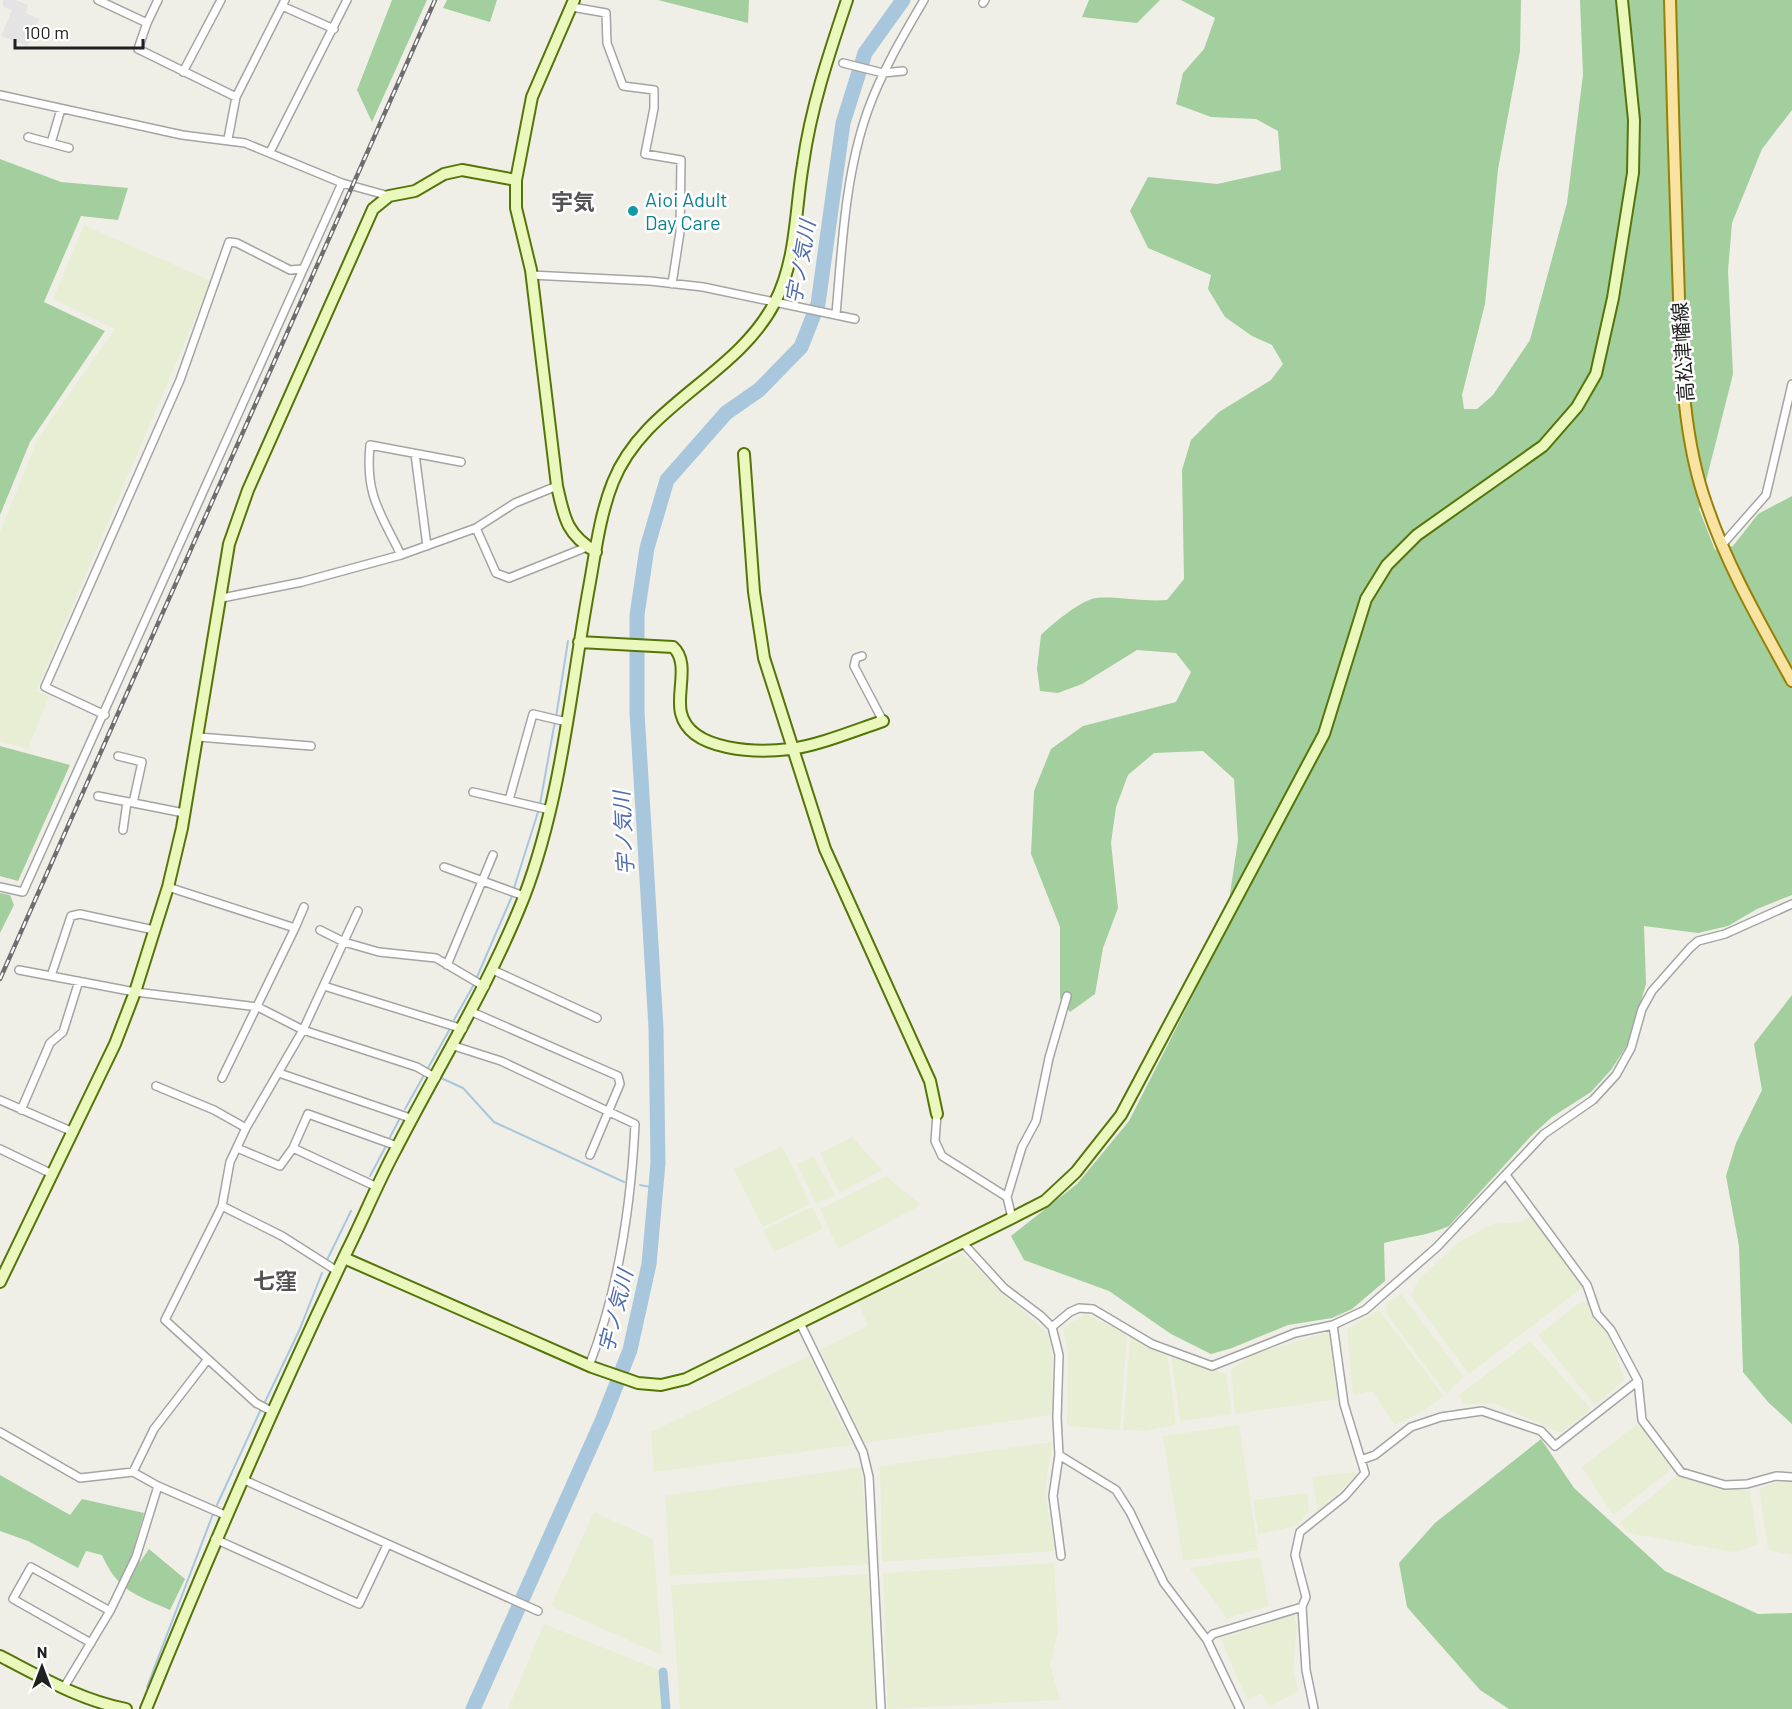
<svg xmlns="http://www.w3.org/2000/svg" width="1792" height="1709" viewBox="0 0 1792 1709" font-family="Barlow,'Noto Sans JP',sans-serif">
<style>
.farmland{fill:#e7eed3}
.forest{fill:#a3ce9d}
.parking{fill:#e4e4e4}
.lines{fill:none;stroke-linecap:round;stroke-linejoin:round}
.stream{stroke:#a9c7dc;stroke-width:2}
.canal{stroke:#a9c7dc;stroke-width:9}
.river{stroke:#a9c7dc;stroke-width:15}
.street-casing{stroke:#a4a4a4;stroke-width:10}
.secondary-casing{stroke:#567509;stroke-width:14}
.primary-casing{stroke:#968006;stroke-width:14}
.street{stroke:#fff;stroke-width:7}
.secondary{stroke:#eaf7bd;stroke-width:10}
.primary{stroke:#f8e3a3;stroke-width:10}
.rail-casing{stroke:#6e6e6e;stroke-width:4.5}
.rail{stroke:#fff;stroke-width:2;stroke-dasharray:7;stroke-linecap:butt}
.culture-dot{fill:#0f9aa8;stroke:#fff;stroke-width:2}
.labels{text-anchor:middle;stroke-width:5;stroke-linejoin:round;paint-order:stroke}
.culture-label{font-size:20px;fill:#0d838f;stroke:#fff;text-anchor:start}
.street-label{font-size:20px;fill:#202020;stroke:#fff}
.water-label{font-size:21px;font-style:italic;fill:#4f6dad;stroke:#fff}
.quarter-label{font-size:22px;font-weight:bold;fill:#535353;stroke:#fff}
</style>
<rect width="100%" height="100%" fill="#f0efe7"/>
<path class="farmland" d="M84 225 211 281 36 691 49 697 28 749 0 741V532L38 438 115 329 53 299Z
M852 1137 882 1170 839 1193 820 1153Z
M782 1146 810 1204 763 1227 734 1169Z
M813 1156 835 1195 816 1204 797 1164Z
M886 1176 921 1205 838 1249 820 1209Z
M812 1207 823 1229 774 1252 763 1230Z
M1532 1215 1584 1286 1469 1374 1411 1296 1418 1280 1459 1242 1492 1224 1521 1222Z
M962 1254 1048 1334 1052 1359V1415L865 1443 820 1350 868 1326 858 1302Z
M1401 1294 1464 1377 1446 1394 1386 1313 1387 1303Z
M1582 1301 1588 1302 1609 1333 1624 1380 1595 1405 1538 1335Z
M1379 1310 1444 1396 1425 1410 1395 1425 1372 1391 1353 1395 1347 1329Z
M1086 1314 1127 1334 1120 1430 1067 1426 1068 1352 1063 1327Z
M1328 1332 1338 1399 1235 1414 1231 1369 1254 1354Z
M1130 1336 1167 1353 1176 1425 1143 1431 1123 1430Z
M1530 1341 1591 1409 1561 1433 1494 1403 1465 1405 1459 1395Z
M1171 1354 1226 1374 1232 1414 1180 1421Z
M809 1356 852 1445 654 1472 651 1432Z
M1239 1425 1258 1550 1183 1561 1163 1436Z
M1636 1425 1643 1426 1652 1437 1650 1441 1672 1469 1613 1515 1582 1467Z
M1052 1442 1045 1492 1055 1551 882 1562 880 1466Z
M861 1467 869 1564 670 1576 665 1496Z
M1355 1472 1356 1476 1318 1511 1312 1477Z
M1679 1474 1725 1489 1750 1491 1758 1545 1733 1552 1629 1533 1619 1523Z
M1779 1482H1792V1555L1768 1550 1759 1488Z
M1307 1493 1309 1511 1297 1526 1258 1534 1253 1500Z
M594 1512 653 1539 662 1655 551 1606Z
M1260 1557 1269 1606 1227 1618 1190 1568Z
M1054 1563 1058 1631 1050 1665 1060 1700 888 1709 883 1573Z
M868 1574 876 1709H680L671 1585Z
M1293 1614 1297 1625 1293 1669 1298 1691 1270 1707 1261 1694 1247 1700 1221 1639Z
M544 1624 659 1670 662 1709H508Z"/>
<path class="forest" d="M392 0H427L372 122 357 90Z
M447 0H497L490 22 443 8Z
M658 0H749L748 23Z
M1089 0H1160L1137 23 1082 17Z
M1181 0H1521L1520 51 1498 169 1485 304 1462 395 1464 409H1477L1493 395 1530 340 1567 203 1583 75 1580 0H1792V110L1762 149 1732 223 1728 271 1733 374 1699 509 1715 550 1733 546 1758 514 1792 496V895L1757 909 1728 926 1698 933 1644 926 1646 984 1629 1042 1611 1070 1591 1092 1552 1117 1531 1136 1449 1226C1428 1236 1406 1237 1384 1243L1385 1281 1352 1309 1332 1318 1288 1325 1232 1348 1211 1354 1171 1334 1109 1291 1024 1260 1011 1236 1077 1184 1129 1121 1224 934 1238 840 1234 779 1203 751 1154 753 1128 775 1116 807 1111 843 1118 908 1103 948 1095 994 1070 1012 1060 998V927L1031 854 1034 791 1051 749 1083 726 1176 702 1191 672 1176 653 1137 650 1082 684 1058 693 1040 691 1037 669 1041 635C1052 624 1081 600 1096 598 1117 596 1143 602 1167 600L1184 579 1182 470 1191 440 1219 412 1271 380 1283 364 1272 345 1252 336 1225 317 1208 289 1211 275 1148 248 1130 211 1148 177 1217 184 1281 170 1278 131 1256 119 1211 117 1176 104 1183 73 1204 49 1215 18Z
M0 159 61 182 128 188 118 220 81 216 44 302 105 331 30 442 0 515Z
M0 746 70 765 18 881 0 876Z
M0 893 10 895 14 905 0 933Z
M1792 995V1424L1768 1402 1743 1372 1739 1246 1726 1176 1736 1143 1762 1090 1754 1044Z
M1541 1439 1574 1488 1665 1571 1758 1614 1792 1613V1709H1509L1480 1690 1407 1607 1399 1563 1435 1523Z
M0 1475 70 1515 82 1499 144 1513 131 1558 140 1562 149 1549 185 1579 170 1610C136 1595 118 1591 102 1555L86 1551 78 1568 28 1541 0 1531Z"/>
<path class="parking" d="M3 0H16L28 5 26 13 39 19 28 46 1 36 12 10 3 7Z"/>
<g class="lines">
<path class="stream" d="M556 717 568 641
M540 804 555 721
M514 888 538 812
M477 977 512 896
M454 1020 473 986
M428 1068 451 1027
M441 1078 463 1088 494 1122 624 1182
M405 1109 424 1075
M389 1139 400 1118
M370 1176 386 1146
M640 1185 656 1188
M327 1260 351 1211
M264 1404 299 1331 322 1273
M217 1505 261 1409
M147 1687 213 1514"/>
<path class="canal" d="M663 1672 666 1709"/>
<path class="river" d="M473 1709 602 1421 630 1350 649 1264 658 1163 656 1028 637 712V615L647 548 667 480 726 413 759 390 801 347 818 304 843 123 865 53 903 0"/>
<g class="street-casing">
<path id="street" d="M98 0 147 23 158 0
M983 3 985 0
M282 6 334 29
M572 7 606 13 607 43 623 86 654 90V108L645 154 681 160 680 232 672 284
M147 23 138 49 236 97
M843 63 883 73 903 71
M183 72 221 0
M0 95 182 135 245 143 342 183 389 196
M28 137 69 148
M228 139 236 97 285 0
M51 143 61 109
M270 152 347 0
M531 275 650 281 703 287 855 319
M836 314C842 247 845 174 868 110 882 71 903 36 924 0
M415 454 427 546
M476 528 496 573 509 578 587 547
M1722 545 1766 495 1792 384
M401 555C380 512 365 495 370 445L461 462
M222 598 302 582 401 555 476 528 515 503 557 486
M862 656 856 658 854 666 883 721
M105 715 45 687 180 380 229 242 237 243 290 270 302 269
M198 737 311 746
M118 756 142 762 133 803
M473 792 550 810
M98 796 184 813
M509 800 533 714 567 722
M123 830 127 802
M444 867 524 896
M0 887 23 892 342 183
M168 887 295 928 222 1078
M295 928 304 907
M320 930 344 942 379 952 436 958 485 987
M447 965 493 855
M19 970 135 992 258 1007 303 1030 417 1067 436 1078
M493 970 597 1018
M51 976 71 916 80 914 154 930
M324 986 463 1029
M472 1012 618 1076 620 1084 590 1155
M454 1046 501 1061 635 1124C631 1206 619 1289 589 1366
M279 1073 413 1119
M156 1086 214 1110 246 1128
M0 1100 73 1132
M21 1110 50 1043 63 1032 79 981
M937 1114 935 1141 942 1156 1007 1197 1012 1218
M237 1148 280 1166 293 1148 308 1114 397 1146
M293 1148 377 1187
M0 1149 52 1174
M1506 1175 1587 1285 1597 1314 1611 1330 1638 1381 1642 1420 1681 1472 1725 1485 1747 1484 1776 1476 1792 1477
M1007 1197 1022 1147 1036 1121 1049 1058 1067 996
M222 1206 282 1236 337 1271
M963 1243 1004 1288 1041 1316 1052 1327 1059 1355 1057 1418 1059 1455 1053 1496 1061 1556
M800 1323 863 1452 869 1477 881 1709
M1052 1327 1070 1312 1079 1308 1093 1309 1152 1344 1212 1366 1295 1333 1333 1325
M273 1412 256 1403 165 1320 222 1206 230 1162 246 1128 303 1030 358 911
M0 1432 80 1478 133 1472 158 1486 225 1515
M1059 1455 1116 1490 1130 1512 1164 1583 1207 1640
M1361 1460 1375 1455 1411 1427 1441 1417 1482 1411 1541 1431 1555 1446 1638 1381
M133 1472 154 1429 208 1359
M242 1479 538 1611
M215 1539 359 1604 387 1545
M91 1643 13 1599 31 1567 110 1611
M63 1689 110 1611 136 1557 158 1486
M1240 1709 1207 1640 1213 1634 1302 1607
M1314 1709 1306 1670 1302 1607 1306 1597 1295 1555 1300 1532 1345 1496 1365 1473 1344 1404 1333 1325 1365 1310 1437 1247 1544 1134 1593 1100 1616 1075 1631 1048 1642 1009 1652 991 1690 948 1698 941 1725 934 1792 904"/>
</g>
<g class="secondary-casing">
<path id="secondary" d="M574 0 532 97 516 180V208L531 270 557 486C564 517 566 534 596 552
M744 454 754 592 764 658 825 849 930 1081 937 1114
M579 642 673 647C690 662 676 693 681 713 690 752 759 753 790 749 817 746 856 730 883 721
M344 1258 592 1367 638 1383 661 1385 686 1379 1012 1218 1045 1201 1076 1172 1121 1115 1324 734 1366 599 1387 565 1417 535 1543 446 1577 407 1596 374 1613 298 1633 173 1634 120 1622 0
M0 1282 115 1044 135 992 168 887 182 828 229 544 248 490 373 209 389 196 415 191 444 174 462 170 516 180
M0 1656C41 1677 80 1700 126 1709
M146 1709C209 1554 275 1402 347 1251 364 1217 378 1182 396 1149 440 1063 488 988 524 897 561 800 570 694 588 593 595 556 599 517 613 482 644 404 737 376 775 302 797 259 795 210 803 164 811 107 829 54 847 0"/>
</g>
<g class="primary-casing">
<path id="primary" d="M1670 0C1672 89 1675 179 1678 268 1681 347 1680 431 1707 506 1728 568 1761 624 1792 681"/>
</g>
<use href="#street" class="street"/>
<use href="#secondary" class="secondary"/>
<use href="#primary" class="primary"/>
<g class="rail-casing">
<path id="rail" d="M0 979 435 0"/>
</g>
<use href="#rail" class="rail"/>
</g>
<circle class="culture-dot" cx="633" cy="211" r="6"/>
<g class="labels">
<g class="culture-label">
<text x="645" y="207">Aioi Adult<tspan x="645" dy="23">Day Care</tspan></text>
</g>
<g class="street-label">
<text transform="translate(1683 352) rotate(-94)" y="7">高松津幡線</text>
</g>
<g class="water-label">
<text transform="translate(801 262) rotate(-80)" y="7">宇ノ気川</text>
<text transform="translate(624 833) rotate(-93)" y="7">宇ノ気川</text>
<text transform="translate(616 1311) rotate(-76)" y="7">宇ノ気川</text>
</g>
<g class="quarter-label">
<text x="573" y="210">宇気</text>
<text x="275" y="1289">七窪</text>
</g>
</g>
<g transform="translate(42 1667)" stroke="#ffffff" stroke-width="4.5" paint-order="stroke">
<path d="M0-4.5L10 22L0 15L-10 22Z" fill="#202020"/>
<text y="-9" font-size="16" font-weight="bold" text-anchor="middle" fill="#202020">N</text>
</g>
<path d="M15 39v9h128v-9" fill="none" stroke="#202020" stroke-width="3"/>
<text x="24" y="39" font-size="18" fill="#202020" stroke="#ffffff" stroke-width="4.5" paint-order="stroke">100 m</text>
</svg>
